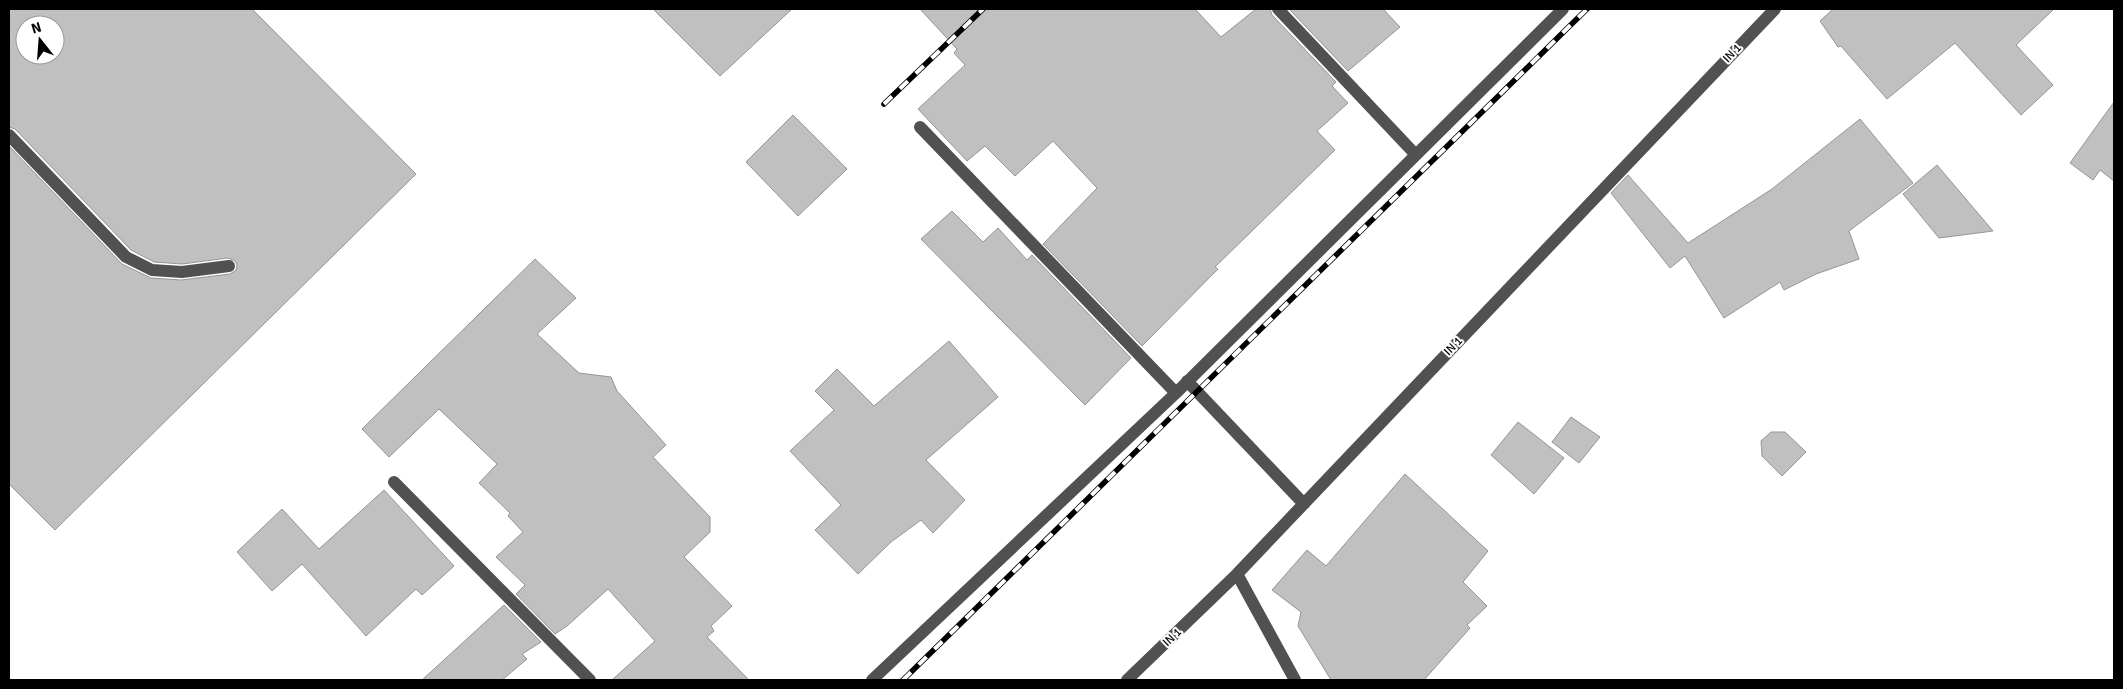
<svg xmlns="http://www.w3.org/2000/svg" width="2123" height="689" viewBox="0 0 2123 689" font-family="Signika,sans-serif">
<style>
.building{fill:#c0c0c0;stroke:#959595;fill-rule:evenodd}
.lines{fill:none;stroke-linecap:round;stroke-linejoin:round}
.minor{stroke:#515151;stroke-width:12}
.rail-casing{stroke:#000;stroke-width:5.5}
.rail{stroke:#fff;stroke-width:4;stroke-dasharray:11;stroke-linecap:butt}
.labels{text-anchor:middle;stroke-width:4;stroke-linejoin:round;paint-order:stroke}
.street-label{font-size:12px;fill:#000;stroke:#fff}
</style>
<rect width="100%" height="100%" fill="#fff"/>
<path class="building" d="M9 9H252L416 174 55 530 9 484V146L122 264 151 278 181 280 230 274 236 270 237 265 235 261 228 258 182 264 154 262 131 250 15 129 9 127ZM25 25H55V55H25Z
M653 9H792L720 76Z
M920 9H1195L1221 37 1256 9H1270L1272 15 1336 82 1332 86 1348 103 1317 131 1335 150 1215 267 1218 269 1142 346 1043 244 1097 188 1053 141 1015 176 985 146 967 161 918 109 965 65 954 53 957 49Z
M1289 9H1383L1400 27 1348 71Z
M1833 9H2054L2016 45 2053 85 2021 115 1955 43 1887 99 1841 46 1838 47 1820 21Z
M2114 102V181L2100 170 2093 180 2070 163Z
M793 115 847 169 798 216 746 162Z
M1860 119 1913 183 1849 231 1859 259 1816 274 1784 290 1780 282 1724 318 1685 256 1670 268 1611 193 1628 175 1688 243 1772 189Z
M1937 165 1993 231 1939 238 1903 194Z
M952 211 983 242 998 228 1027 260 1032 255 1131 358 1085 405 921 239Z
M535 259 576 298 537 334 579 373 611 377 617 391 666 445 653 457 710 517V532L684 557 732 606 711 626 714 631 707 637 749 680H612L655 641 608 589 567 626 555 634 516 594 525 585 496 557 523 532 508 516 510 513 479 483 497 464 439 409 389 457 362 429Z
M949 341 998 397 926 460 965 500 933 533 921 520 891 542 858 574 815 530 841 505 790 451 834 410 815 391 837 369 874 406Z
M1571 417 1600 437 1579 463 1552 442Z
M1518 422 1564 458 1534 494 1491 455Z
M1771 432H1785L1806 452 1782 476 1762 456 1761 441Z
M1405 474 1488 551 1463 582 1487 606 1467 625 1470 628 1424 680H1331L1298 626 1301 612 1272 590 1307 550 1326 566Z
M384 490 454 566 422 595 416 589 366 636 302 564 272 591 237 552 282 509 319 549Z
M504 605 541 642 522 654 527 659 502 680H422Z"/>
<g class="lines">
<path class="minor" d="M1278 9 1416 155
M920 127 1176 393
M9 135 126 257 152 270 182 272 229 266
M1187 381 1304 504
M394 482 590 680
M1237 574 1295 680
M872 680 1176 393 1563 9
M1127 680 1237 574 1775 9"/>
<g class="rail-casing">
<path id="rail" d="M884 104 983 9
M903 680 1587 9"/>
</g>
<use href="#rail" class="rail"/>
</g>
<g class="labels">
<g class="street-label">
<text transform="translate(1732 53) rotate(-46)" y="4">IN 1</text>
<text transform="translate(1453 346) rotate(-46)" y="4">IN 1</text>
<text transform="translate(1172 637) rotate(-44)" y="4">IN 1</text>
</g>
</g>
<rect width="2123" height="689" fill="none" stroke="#000000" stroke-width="20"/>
<g transform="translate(40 40) rotate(343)"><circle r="24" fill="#ffffff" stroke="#999999"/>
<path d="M0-4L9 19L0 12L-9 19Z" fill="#000000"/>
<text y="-8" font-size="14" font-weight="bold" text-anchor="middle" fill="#000000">N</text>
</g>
</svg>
